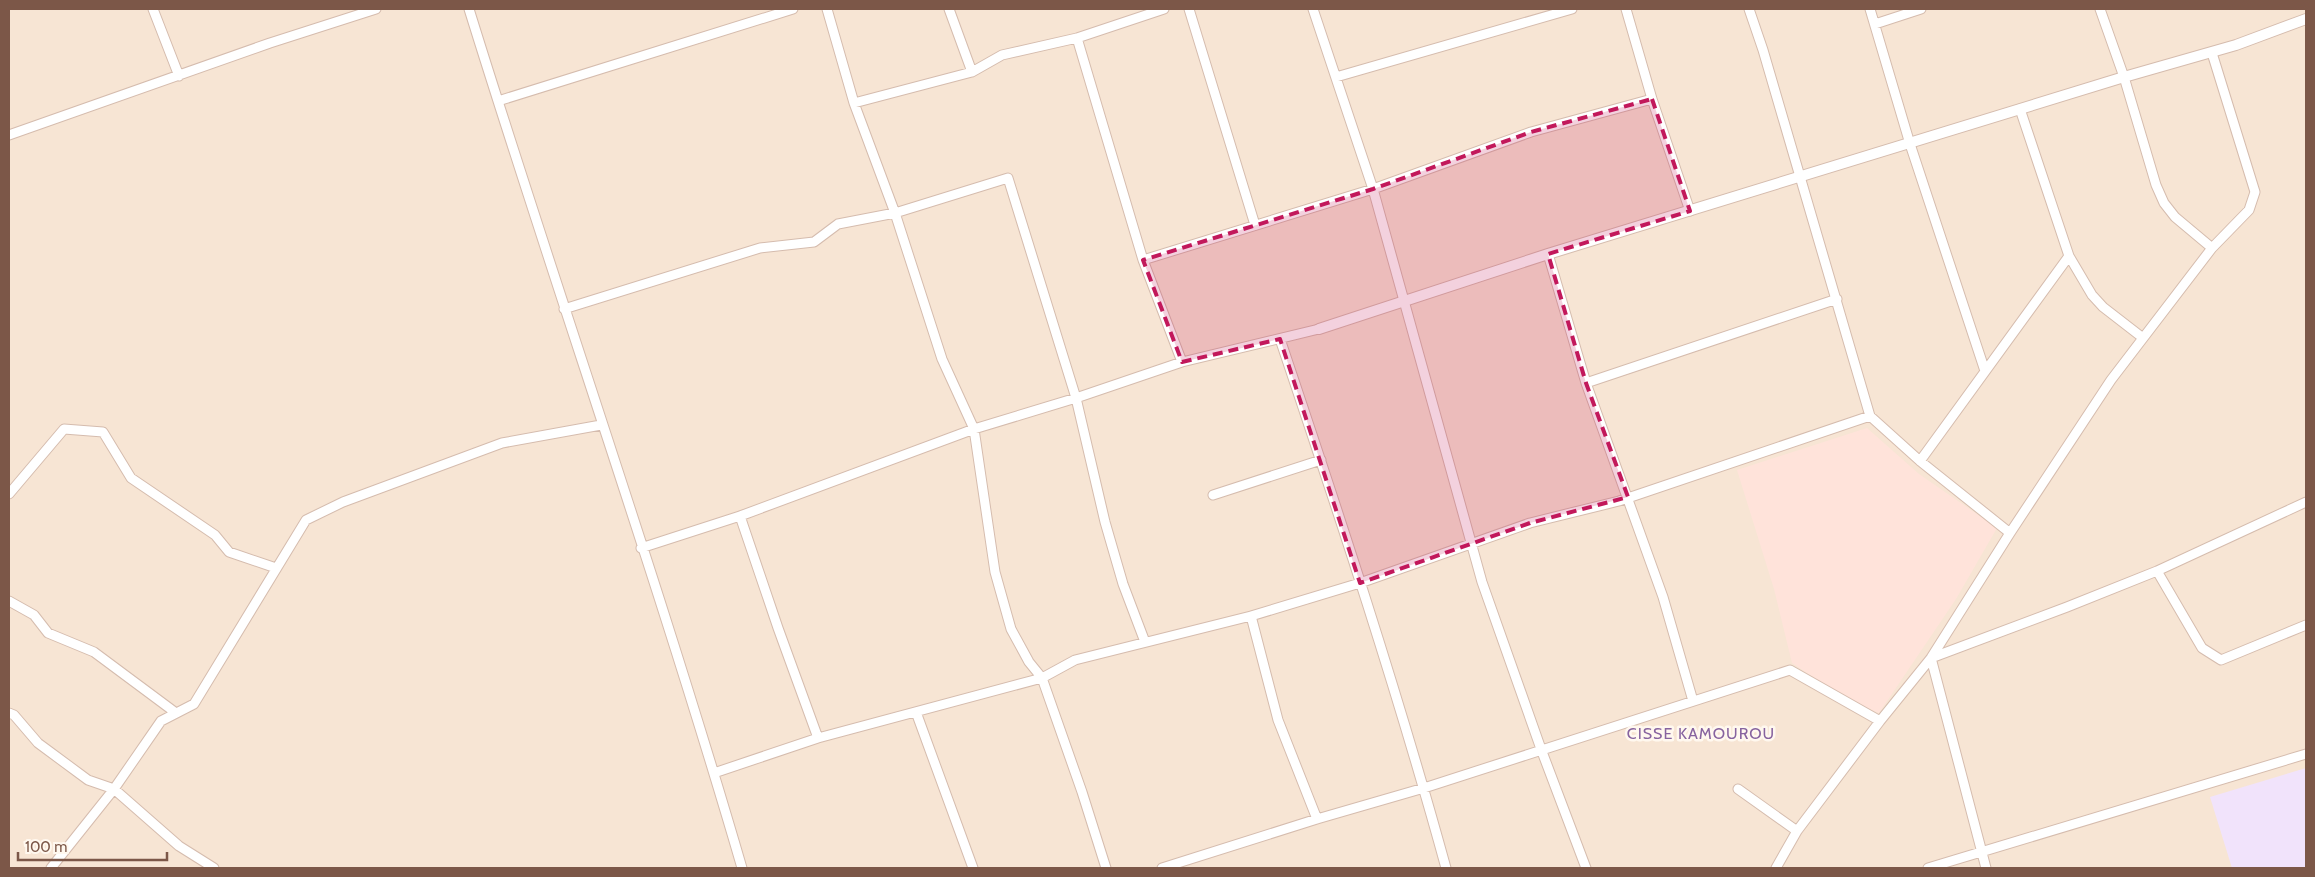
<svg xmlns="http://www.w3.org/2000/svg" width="2315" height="877" viewBox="0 0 2315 877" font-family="Cabin,sans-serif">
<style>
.residential{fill:#f7e5d4}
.commercial{fill:#ffe3da}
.education{fill:#f1e3fb}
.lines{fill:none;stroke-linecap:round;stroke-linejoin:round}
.minor-casing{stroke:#d5bcae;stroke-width:11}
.tertiary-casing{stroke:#d5bcae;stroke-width:12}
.minor{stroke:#fff;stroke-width:9}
.tertiary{stroke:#fff;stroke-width:10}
.marked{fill:#c2185b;fill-opacity:0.2;stroke:#c2185b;stroke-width:4;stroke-dasharray:10 6;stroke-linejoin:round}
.labels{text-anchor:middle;stroke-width:5;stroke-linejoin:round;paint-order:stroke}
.quarter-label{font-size:16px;letter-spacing:1px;fill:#87639f;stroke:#fff8ef}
</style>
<rect width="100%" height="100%" fill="#fff4e7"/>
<path class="residential" d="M9 9H2306V868H9Z"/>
<path class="commercial" d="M1867 428 1919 474 1997 528 1956 599 1879 713 1846 699 1792 663 1774 589 1737 470Z"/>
<path class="education" d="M2306 768V868H2232L2210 797Z"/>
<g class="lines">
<g class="minor-casing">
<path id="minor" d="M153 9 179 76
M469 9C558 296 658 580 742 868
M827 9 854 103 895 213 942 359 974 429 995 572 1011 629 1029 662 1042 678 1082 792 1106 868
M949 9 972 72
M1189 9 1255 225
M1313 9 1373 189 1482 582 1541 749 1586 868
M1626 9 1652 99 1690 211
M1749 9 1763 50 1870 416 1920 461 2010 533
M1870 9 1910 144 1985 371
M2100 9 2124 77 2156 185 2164 203 2175 217 2212 248
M1875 24 1921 9
M1077 38 1143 260 1182 362
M1336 77 1572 9
M498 101 793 9
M854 103 972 72 1002 55 1077 38 1164 9
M2020 109 2069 256 2092 295 2103 307 2143 338
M9 135 270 43 376 9
M1548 254 1586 383 1663 597 1693 701
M1143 260 1373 189 1531 132 1652 99
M564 309 760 248 814 242 838 224 895 213 1008 178 1076 398 1105 522 1123 584 1145 642
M1280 339C1339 514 1397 690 1446 868
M1586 383 1837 299
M1920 461 2069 256
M9 494 64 429 103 432 131 478 215 535 229 552 276 568
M1213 495 1321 460
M641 548 740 516
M2157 571 2202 648 2221 660 2306 625
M9 601 34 615 48 633 94 652 176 713
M1931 658 2067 607 2157 571 2306 502
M1931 658 1986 868
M916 712 973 868
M9 713 14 715 38 743 88 780 114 789 179 846 214 868
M818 738 1042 678 1075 660 1251 616
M714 773 818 738 778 628 740 516 974 429 1076 398 1182 362 1319 329
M1738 789 1797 831
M1317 819 1278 720 1251 616 1360 583 1530 523 1619 501 1870 416
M51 868 114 789 161 721 194 704 306 520 343 502 502 443 601 425
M1162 868 1317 819 1424 788 1790 670 1880 721
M1776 868 1797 831 1880 721 1931 658 2010 533 2111 380 2212 248 2249 210 2255 192 2212 53
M1928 868 2306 754"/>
</g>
<g class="tertiary-casing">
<path id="tertiary" d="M1319 329 1548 254 2124 77 2236 45 2306 19"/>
</g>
<use href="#minor" class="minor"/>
<use href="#tertiary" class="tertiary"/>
</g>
<path class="marked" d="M1652 99 1690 211 1548 254 1586 383 1628 497 1530 523 1360 583 1280 339 1182 362 1143 260 1373 189 1531 132Z"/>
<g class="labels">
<g class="quarter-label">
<text x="1701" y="739">CISSE KAMOUROU</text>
</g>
</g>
<rect width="2315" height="877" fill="none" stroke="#7c5748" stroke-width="20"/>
<path d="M18 852v8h149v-8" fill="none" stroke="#7c5748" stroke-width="2.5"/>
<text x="25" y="852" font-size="15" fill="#7c5748" stroke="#fff8ef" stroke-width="4" paint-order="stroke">100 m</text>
</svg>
